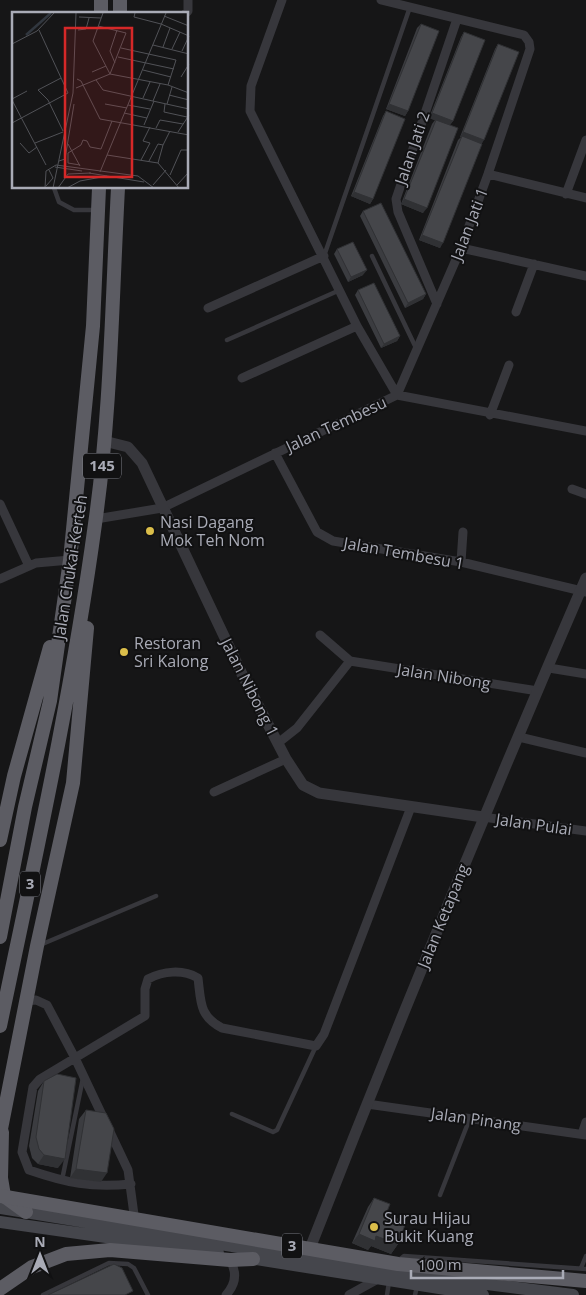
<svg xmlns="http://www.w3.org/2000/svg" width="586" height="1295" viewBox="0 0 586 1295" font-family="'Open Sans',sans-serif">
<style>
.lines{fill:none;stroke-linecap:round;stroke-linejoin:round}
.service{stroke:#37373c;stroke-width:4.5}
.minor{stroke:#37373c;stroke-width:9}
.tertiary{stroke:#37373c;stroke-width:11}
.secondary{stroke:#45464c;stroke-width:12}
.trunk{stroke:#5c5c63;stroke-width:14}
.trunk-bridge{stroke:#5c5c63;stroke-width:14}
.wall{fill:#3b3c40}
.shaded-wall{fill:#303134}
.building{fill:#45464a;stroke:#303134}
.poi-dot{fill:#dbbe4a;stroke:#111112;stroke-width:2}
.labels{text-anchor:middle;stroke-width:4;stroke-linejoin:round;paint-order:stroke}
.shield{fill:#111112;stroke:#7b7d85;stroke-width:1}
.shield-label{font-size:15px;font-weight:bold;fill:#a9abb6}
.street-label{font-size:16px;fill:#a9abb6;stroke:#111112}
.poi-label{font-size:16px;fill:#a9abb6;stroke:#111112;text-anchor:start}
.inset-river{fill:none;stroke:#31373f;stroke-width:2.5}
.inset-road{fill:none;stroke:#515257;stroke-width:1}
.view{fill:#d62828;fill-opacity:0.15;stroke:#d62828;stroke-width:2.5}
.inset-edge{fill:none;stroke:#a9abb6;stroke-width:2.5}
</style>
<rect width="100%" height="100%" fill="#161617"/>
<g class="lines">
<path class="service" d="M54 188 59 202 74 210H97
M324 256 410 7
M372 256 416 348
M227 340 340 290
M40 945 156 896
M232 1114 273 1132 277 1130 316 1046
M62 1180 83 1078
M440 1195 470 1118
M399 1260 404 1256 586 1269
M581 1268 586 1256
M43 1295 109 1263 128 1264 134 1268 148 1295
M387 1295 389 1282
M415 1295 417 1286"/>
<path class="minor" d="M282 0 251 86 250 111 357 326 397 395
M381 0 524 35 529 42 530 49 488 174 461 248 397 395
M185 14 188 11V0
M488 174 586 198
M566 194 586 140
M461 248 586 276
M437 304 398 212 396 199 457 19
M208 308 324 256
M516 312 534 264
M242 378 357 326
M490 415 509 365
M275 453 317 532 333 541 461 562 586 592
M572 489 586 494
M0 504 29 566
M96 519 162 508 397 395 586 431
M461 562 463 532
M0 579 36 563 70 560
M320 635 350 661
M350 661 538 691
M549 668 586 674
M519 737 586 753
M278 743 297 728 350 661
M214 792 286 759
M483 817 586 831
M26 1001 36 1000 47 1005 75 1058 128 1170 135 1222
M367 1104 586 1135
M582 1134 586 1122
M131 1184C91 1188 67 1183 29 1170L22 1152 33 1087 40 1079 145 1016V989L148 979C163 971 183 969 198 978 201 1002 199 1016 222 1028L316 1046 324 1034 411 807
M226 1295C236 1284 237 1272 230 1260
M349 1295 376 1280"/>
<path class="tertiary" d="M104 441 128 447 142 463 242 674 286 759 303 785 319 793 483 817
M307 1256C396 1028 489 802 586 578"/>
<path class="secondary" d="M0 1208 384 1271 573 1295
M0 1222 218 1253
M243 1257 483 1295"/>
<path class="trunk" d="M101 14V0
M120 14V0
M0 840 14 776 50 647
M0 937 25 807 50 701 70 560 93 326 99 188
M0 1026C35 859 72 693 95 524 111 413 112 299 118 188
M2 1132 1 1178 4 1196 26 1212
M0 1134 37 946 73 783 87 628
M0 1289 32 1267 66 1254 110 1250 230 1260 253 1259"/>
<path class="trunk-bridge" d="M0 1196 398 1264 586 1281"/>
</g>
<path class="wall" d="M421 24 408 111 405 116 386 109 417 28Z
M464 32 453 121 450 125 423 213 401 204 432 124 435 120 429 118 461 37Z
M498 44 482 143 440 248 419 240 458 140 461 137H460L495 49Z
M386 111 373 199 370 204 351 196 383 116Z
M363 211 426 294 423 299 405 308 360 216Z
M337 249 363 275 348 282 334 254Z
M358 290 400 336 397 341 381 348 355 295Z
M44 1081 58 1168 38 1164 32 1158 29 1146 38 1091Z
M86 1110 101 1182 70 1178 79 1119Z
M374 1198 386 1214 398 1244 391 1254 371 1246 368 1250 352 1243 368 1207Z"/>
<path class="shaded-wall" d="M389 104 408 111 405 116 386 109Z
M432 113 453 121 449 126 429 118Z
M463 132 484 140 481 145 460 137Z
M354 192 373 199 370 204 351 196Z
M404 199 427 208 423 213 401 204Z
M422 235 443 243 440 248 419 240Z
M367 270 363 275 348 282 351 277Z
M426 294 423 299 405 308 408 303Z
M400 336 397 341 381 348 384 344Z
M44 1155 65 1159 58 1168 38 1164Z
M76 1169 107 1173 101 1182 70 1178Z
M359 1234 376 1236 398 1244 391 1254 371 1246 368 1250 352 1243Z"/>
<path class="building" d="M421 24 439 31 408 111 389 104Z
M464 32 485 40 453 121 432 113Z
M498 44 519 52 484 140 463 132Z
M386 111 405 119 373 199 354 192Z
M436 120 458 128 427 208 404 199Z
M462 136 482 144 443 243 422 235Z
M381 203 426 294 408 303 363 211Z
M353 242 367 270 351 277 337 249Z
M374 283 400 336 384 344 358 290Z
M57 1074 76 1078 65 1159 44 1155 39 1149 36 1137 44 1081Z
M86 1110 106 1113 114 1129 107 1173 76 1169Z
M374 1198 390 1204 386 1214 406 1222 398 1244 376 1236 375 1241 359 1234Z
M114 1264 122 1268 133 1291 125 1295H48Z"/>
<g class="poi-dot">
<circle cx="150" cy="531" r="5"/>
<circle cx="124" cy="652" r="5"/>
<circle cx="374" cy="1227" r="5"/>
</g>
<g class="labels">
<g class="shield">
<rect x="83" y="453.5" width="38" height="25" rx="4"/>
<rect x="20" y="871.5" width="20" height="25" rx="4"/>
<rect x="282" y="1233.5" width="20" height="25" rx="4"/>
</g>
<g class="shield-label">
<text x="102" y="471">145</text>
<text x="30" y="889">3</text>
<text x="292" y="1251">3</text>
</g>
<g class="street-label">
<text transform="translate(412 148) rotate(-71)" y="6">Jalan Jati 2</text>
<text transform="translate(469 224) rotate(-69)" y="6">Jalan Jati 1</text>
<text transform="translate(336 424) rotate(-25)" y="6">Jalan Tembesu</text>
<text transform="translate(404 553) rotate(10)" y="6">Jalan Tembesu 1</text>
<text transform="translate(70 567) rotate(-81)" y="6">Jalan Chukai-Kerteh</text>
<text transform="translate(444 676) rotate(9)" y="6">Jalan Nibong</text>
<text transform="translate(250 687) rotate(63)" y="6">Jalan Nibong 1</text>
<text transform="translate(534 824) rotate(8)" y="6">Jalan Pulai</text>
<text transform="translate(443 916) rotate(-68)" y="6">Jalan Ketapang</text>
<text transform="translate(476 1119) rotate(8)" y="6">Jalan Pinang</text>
</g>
<g class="poi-label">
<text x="160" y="528">Nasi Dagang<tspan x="160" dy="18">Mok Teh Nom</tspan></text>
<text x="134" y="649">Restoran<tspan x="134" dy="18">Sri Kalong</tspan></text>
<text x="384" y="1224">Surau Hijau<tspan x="384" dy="18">Bukit Kuang</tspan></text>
</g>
</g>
<g transform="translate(12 12)">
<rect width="176" height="176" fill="#161617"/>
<path class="inset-river" d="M14 23 39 1"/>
<path class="inset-road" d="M91 1 81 29 98 62M123 1 122 5 149 12M152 4 177 14M67 5 89 6M149 12 177 24M86 14 114 21 98 62M27 18 56 81M66 18 74 17 77 6M0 32 25 19 42 1M141 33 177 42M151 35 158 16M109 36 164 48 156 73M160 37 168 20M170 39 177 24M106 45 162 57M103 51 98 39 105 18M131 58 159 65M80 60 94 54M169 65 177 52M49 66 26 78 36 88 51 119M65 67 69 69 88 107 177 123M84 68 91 78 177 97M64 76 98 62 156 73 177 81M157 83 177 88M131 86 138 70M0 87 15 79M0 88 34 153M141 89 148 72M93 92 115 96M153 92 152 100 175 105M155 92 160 75M116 93 138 97M112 101 135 106M0 111 56 81M132 113 142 89M144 116 148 108 171 112M166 120 177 103M8 131 17 141 25 135M23 131 51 120M56 132 68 154M151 133 158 119M95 143 146 151 167 176M129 148 138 131 131 129 138 115M47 149 53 147 62 92M137 149 146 132 151 133 146 151M68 153 56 151V141L69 133 71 128 75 129 78 135 89 137 100 109M43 155 70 159M88 160 154 1M77 161 132 170M158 163 169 138H177M141 173 154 158M165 173 177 160M34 174 41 166 37 158M33 176 34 159 44 153 126 164 142 176M41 176 61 81 64 1M46 176 56 162 79 161M55 176 68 169 95 164"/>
<path class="view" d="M53 16H120V165H53Z"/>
<rect width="176" height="176" class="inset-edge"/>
</g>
<g transform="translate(40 1255)" stroke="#111112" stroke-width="4" paint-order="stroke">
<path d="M0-4L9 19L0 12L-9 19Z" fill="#a9abb6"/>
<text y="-8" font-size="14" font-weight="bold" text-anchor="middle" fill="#a9abb6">N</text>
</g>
<path d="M411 1270v8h152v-8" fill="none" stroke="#a9abb6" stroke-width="2.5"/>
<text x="418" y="1270" font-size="15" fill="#a9abb6" stroke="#111112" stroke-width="4" paint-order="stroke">100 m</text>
</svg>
